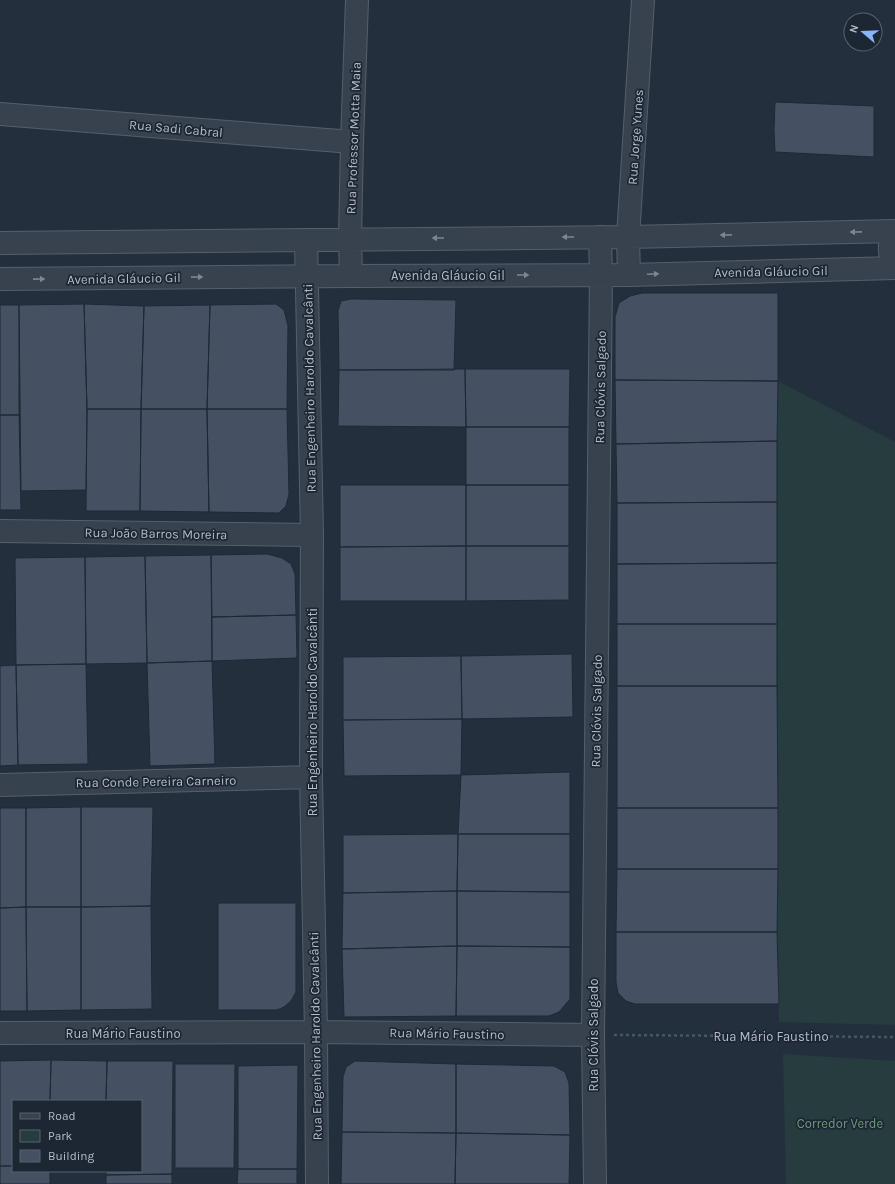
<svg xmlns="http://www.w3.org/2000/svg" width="895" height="1184" viewBox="0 0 895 1184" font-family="Karla,sans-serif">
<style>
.green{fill:#263c3f}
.building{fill:#455162;stroke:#1f2835}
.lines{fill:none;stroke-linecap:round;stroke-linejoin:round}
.minor-casing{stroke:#565f6c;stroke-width:24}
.path{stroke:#44595c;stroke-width:2.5;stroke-dasharray:3 3;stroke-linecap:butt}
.minor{stroke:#38414e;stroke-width:22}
.oneway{fill:#7c8592}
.labels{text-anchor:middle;stroke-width:3.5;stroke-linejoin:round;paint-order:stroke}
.street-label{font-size:13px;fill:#b4bcc9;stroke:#1d2633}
.park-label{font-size:13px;fill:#6b9a76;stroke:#1d2633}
</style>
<rect width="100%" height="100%" fill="#242f3e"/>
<path class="green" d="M778 381 895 442V1025L779 1022 777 932 778 681 777 441Z
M783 1054 895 1061V1184H786Z"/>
<path class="building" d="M775 102 874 106V157L775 152 774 130Z
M642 293H778V381L615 380V317L619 303 630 296Z
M351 299 456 300 454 370H339L338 311 341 301Z
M84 304 144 306 141 409H87Z
M84 304 87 409 86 490 21 491 19 305Z
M276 304 284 310 288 326 287 409H207L210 305Z
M0 305H19V415H0Z
M210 305 207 409H141L144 306Z
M465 369H570L569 427H466Z
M465 369 466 427 338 426 339 370Z
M615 380 778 381 777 441 616 444Z
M87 409H141L140 511H86Z
M141 409H207L209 512 140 511Z
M207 409H287L289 494 286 506 279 513 209 512Z
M0 415H19L21 510H0Z
M466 427H569V485H466Z
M777 441V502L617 503 616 444Z
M340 485H466V546L340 547Z
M466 485H569V546H466Z
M777 502V563L617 564V503Z
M466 546V601H340V547Z
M466 546H569V600L466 601Z
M267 554 282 558 291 564 295 574 296 615 212 617 211 555Z
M211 555 212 661 147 663 145 556Z
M145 556 147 663 86 664 85 557Z
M85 557 86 664 16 665 15 558Z
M777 563V624H617V564Z
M296 615 297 658 212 661V617Z
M617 624H777V686H617Z
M572 654 573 717 462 719 461 656Z
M461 656 462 719 343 720V657Z
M212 661 215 764 150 766 147 663Z
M86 664 88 764 18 765 16 665Z
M16 665 18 765 0 766V666Z
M617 686H777L778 808H617Z
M462 719 461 775 344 776 343 720Z
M570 772V834H458L461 775Z
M81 807V907H26V808Z
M81 807H153L151 906 81 907Z
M0 808H26V907L0 908Z
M617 808H778V869H617Z
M458 834 457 891 343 893V835Z
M458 834H570V892L457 891Z
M617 869H778L777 932H616Z
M457 891V946L342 949 343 893Z
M457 891 570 892V947L457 946Z
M218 903H296V992L291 1001 284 1007 277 1010H218Z
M151 906 152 1009 81 1010V907Z
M26 907 27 1011H0V908Z
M26 907H81V1010L27 1011Z
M616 932H777L779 1004H635L626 1001 618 993 616 982Z
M457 946 456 1016 344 1017 342 949Z
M457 946 570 947V999L559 1012 549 1016H456Z
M51 1060 107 1061 106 1101H50Z
M51 1060 50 1101H13V1166H0V1061Z
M107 1061H173L172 1174 106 1175V1171H141V1101H106Z
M355 1061 456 1064V1133L342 1132 343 1077 346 1067Z
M175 1064H235L234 1168H175Z
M456 1064 554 1066 565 1072 569 1083 570 1135 456 1133Z
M298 1065 297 1169H238V1066Z
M342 1132 456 1133 455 1184H341Z
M456 1133 570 1135 569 1184H455Z
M0 1166H13V1171H50V1184H0Z
M238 1169H297V1184H237Z
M172 1174V1184H106V1175Z"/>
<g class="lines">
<g class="minor-casing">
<path id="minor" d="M0 114 352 142
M895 233C888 243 888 254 895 264
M306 240 312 535 311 777 316 1032 317 1184
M0 243 628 237 895 231
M629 275 628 237 643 0
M351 276 350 239 352 142 357 0
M0 279 351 276 629 275 895 268
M0 531 312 535
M0 785 311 777
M0 1033 316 1032 593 1035
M595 1184 593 1035 601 275 600 237"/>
</g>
<path class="path" d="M614 1035 895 1037"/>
<use href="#minor" class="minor"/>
</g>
<defs><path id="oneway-solid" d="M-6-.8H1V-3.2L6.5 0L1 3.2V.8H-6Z"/></defs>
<g class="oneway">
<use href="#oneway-solid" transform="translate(856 232) rotate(179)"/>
<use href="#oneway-solid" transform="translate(726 235) rotate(179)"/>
<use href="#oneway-solid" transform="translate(568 237) rotate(180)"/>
<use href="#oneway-solid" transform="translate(438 238) rotate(180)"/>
<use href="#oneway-solid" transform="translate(653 274) rotate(-3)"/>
<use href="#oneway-solid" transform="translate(523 275)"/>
<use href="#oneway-solid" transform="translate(197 277) rotate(-1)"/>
<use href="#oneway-solid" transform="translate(39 279) rotate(-1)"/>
</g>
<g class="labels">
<g class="street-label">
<text transform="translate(176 128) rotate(5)" y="5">Rua Sadi Cabral</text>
<text transform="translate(635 137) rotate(-86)" y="5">Rua Jorge Yunes</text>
<text transform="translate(353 138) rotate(-88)" y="5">Rua Professor Motta Maia</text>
<text transform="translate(771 271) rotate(-1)" y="5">Avenida Gláucio Gil</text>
<text x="448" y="280">Avenida Gláucio Gil</text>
<text transform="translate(124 278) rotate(-1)" y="5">Avenida Gláucio Gil</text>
<text transform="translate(600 387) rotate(-89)" y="5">Rua Clóvis Salgado</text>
<text transform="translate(309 388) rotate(-91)" y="5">Rua Engenheiro Haroldo Cavalcânti</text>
<text transform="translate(156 533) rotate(1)" y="5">Rua João Barros Moreira</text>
<text transform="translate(596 711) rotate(-89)" y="5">Rua Clóvis Salgado</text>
<text transform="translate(312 712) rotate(-90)" y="5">Rua Engenheiro Haroldo Cavalcânti</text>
<text transform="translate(156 781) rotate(-1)" y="5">Rua Conde Pereira Carneiro</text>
<text x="123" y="1038">Rua Mário Faustino</text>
<text transform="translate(447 1033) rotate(1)" y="5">Rua Mário Faustino</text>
<text transform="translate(593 1035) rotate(-90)" y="5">Rua Clóvis Salgado</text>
<text transform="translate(315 1036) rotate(-91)" y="5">Rua Engenheiro Haroldo Cavalcânti</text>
<text x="771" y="1041">Rua Mário Faustino</text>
</g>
<g class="park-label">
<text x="840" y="1128">Corredor Verde</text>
</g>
</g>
<rect x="12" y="1100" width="130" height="72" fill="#1d2633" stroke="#59626f"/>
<rect x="20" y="1113" width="20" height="6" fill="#38414e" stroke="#59626f"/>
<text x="48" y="1120" font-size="12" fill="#b4bcc9">Road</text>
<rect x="20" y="1130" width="20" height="12" fill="#263c3f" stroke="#59626f"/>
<text x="48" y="1140" font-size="12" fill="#b4bcc9">Park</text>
<rect x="20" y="1150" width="20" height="12" fill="#455162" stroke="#59626f"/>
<text x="48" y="1160" font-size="12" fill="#b4bcc9">Building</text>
<g transform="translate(863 32) rotate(289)"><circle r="19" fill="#1d2633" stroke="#59626f"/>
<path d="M0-3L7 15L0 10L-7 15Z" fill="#8ab4f8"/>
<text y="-6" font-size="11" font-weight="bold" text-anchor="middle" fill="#b4bcc9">N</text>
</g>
</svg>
